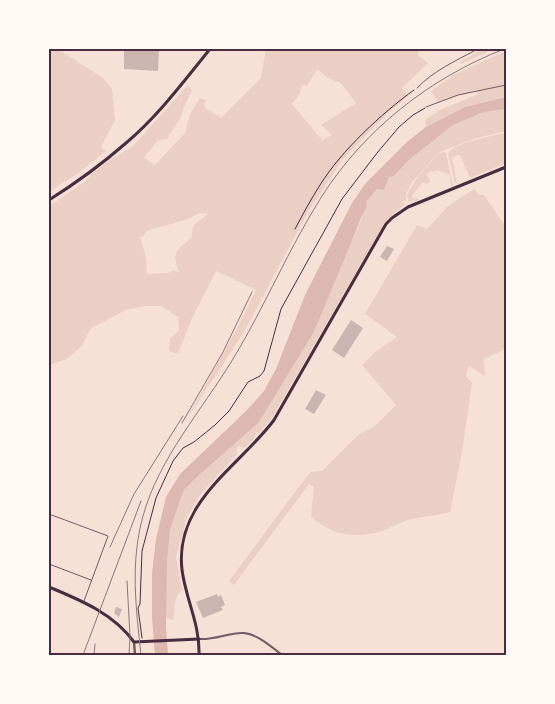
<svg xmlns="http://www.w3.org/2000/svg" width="555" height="704" viewBox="0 0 555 704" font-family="Jost,sans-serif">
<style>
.green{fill:#ebcfc5;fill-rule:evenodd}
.water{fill:#dcb8b0}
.building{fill:#ccb4b1}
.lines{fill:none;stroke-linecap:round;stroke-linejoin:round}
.path{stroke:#4a2c40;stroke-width:1}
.service{stroke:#755966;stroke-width:1}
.minor{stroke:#755966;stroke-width:2}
.tertiary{stroke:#755966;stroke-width:2.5}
.secondary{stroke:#4a2c40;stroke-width:3}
.primary{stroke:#4a2c40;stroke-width:3}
.rail{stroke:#8f747c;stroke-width:1}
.neatline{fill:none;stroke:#4a2c40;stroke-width:2}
</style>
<rect width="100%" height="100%" fill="#f7e1d7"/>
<path class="green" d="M49 49H57L102 77 112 89 115 120 101 147 106 151 77 174 49 192Z
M266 49H421L417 54 428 63 402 88 408 96 386 115 343 159 309 210 244 332 185 422 240 323 256 290 216 271 192 318 178 354 169 351 170 339 179 330 178 317 161 306H144L126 310 91 328 81 347 67 359 49 365V206L86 181 90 175 110 160 133 146 188 85 192 90 184 107 181 117 167 139 158 140 144 158 155 165 185 133 190 114 200 98 206 100 204 107 221 118 261 78ZM317 69 328 78 341 83 356 103 321 125 332 135 322 140 292 104 300 93 302 85 307 86ZM200 213 208 214 193 226 191 238C175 252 172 251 179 273L174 270 168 273 147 274 146 257 140 237 144 236 147 231 188 219Z
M483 49H493L461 64 460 62Z
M506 51V97L465 107 426 127 425 120 440 110 478 94 477 90 438 102 431 91 453 75Z
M506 109V131L477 138 439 152 412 182 406 194V201H403L404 205 385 222 272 418 259 433H256C255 440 248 445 243 448L239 446 237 447V454L200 495 187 517 176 557 182 590C172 598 176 610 173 621L166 617 167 563 170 530 184 490 220 455 259 422 314 332 342 265 345 256 367 207 366 202 377 189 384 190 389 177 394 176 409 160 453 125 484 112Z
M506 133V163L470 178 460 155 452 157 457 183H455L448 153C456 142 492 136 506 133Z
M444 152 446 153 453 186 451 187 450 175 437 170 433 172 430 171 427 174 430 182 426 184 423 182 413 194 412 197 415 199 418 198 420 200 409 202 407 195 419 175 439 153Z
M474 189 479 195H484L506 227V349L484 359 485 376 469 366 466 376 472 383 462 452 450 512C437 516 425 516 412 519 399 522 388 530 375 533 351 538 329 534 311 516L314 487 309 484 234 585 229 581 310 472 322 471 358 435 375 426 396 405 362 365 375 352 397 337 365 314 417 225 427 229 448 206Z"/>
<path class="water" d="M506 97V109L484 112 453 125 409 160 394 176 389 177 384 190 377 189 366 202 367 207 361 218 342 265 314 332 259 422 198 476 184 490 181 498 170 530 167 563 166 628 168 655H155L152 618V573L156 539 166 497 180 474 246 411 264 391 276 369 305 295 352 203 365 184 408 141 426 127 465 107Z"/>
<path class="building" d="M124 49H159L158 71 124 69Z
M387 246 394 249 387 261 380 257Z
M351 320 363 328 344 358 332 350Z
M316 390 326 395 314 414 305 409Z
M217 594 218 597 221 595 225 605 221 607 223 610 203 618 196 602Z
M116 607 122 609 119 617 114 613Z"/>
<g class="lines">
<path class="path" d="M295 229C303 214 311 199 320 185 341 151 382 113 414 90
M142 638 138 608 140 604 142 551 156 498 173 461 183 448 194 442 215 425 229 411 248 382 260 376 264 371 281 309 342 199 377 153 399 127 413 115 425 108"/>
<path class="service" d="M417 88C433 71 457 60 478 49
M426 107 458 95 506 85
M49 514 108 536 84 601
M49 564 91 580"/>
<path class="minor" d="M200 639C215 640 230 632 244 633 257 634 272 647 282 655"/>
<path class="tertiary" d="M134 642 135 655"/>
<path class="secondary" d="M49 200C76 183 102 164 126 143 158 116 184 81 210 49
M49 587C80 600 113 613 134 642L199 639"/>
<path class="primary" d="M199 655C200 624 186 600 182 570 174 502 239 467 274 420L386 224 392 218 408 207 506 167"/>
<path class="rail" d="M182 423 223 352 252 292
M110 547 134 494 183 416
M127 581 130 636 129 655
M83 655 141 501
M94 655 95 644
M141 655C136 608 130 563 143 516 159 458 202 410 233 359 265 306 289 248 322 196 365 129 430 78 504 49"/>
</g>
<rect width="555" height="704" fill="none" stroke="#fffaf5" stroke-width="100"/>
<rect x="50" y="50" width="455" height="604" class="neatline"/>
</svg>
